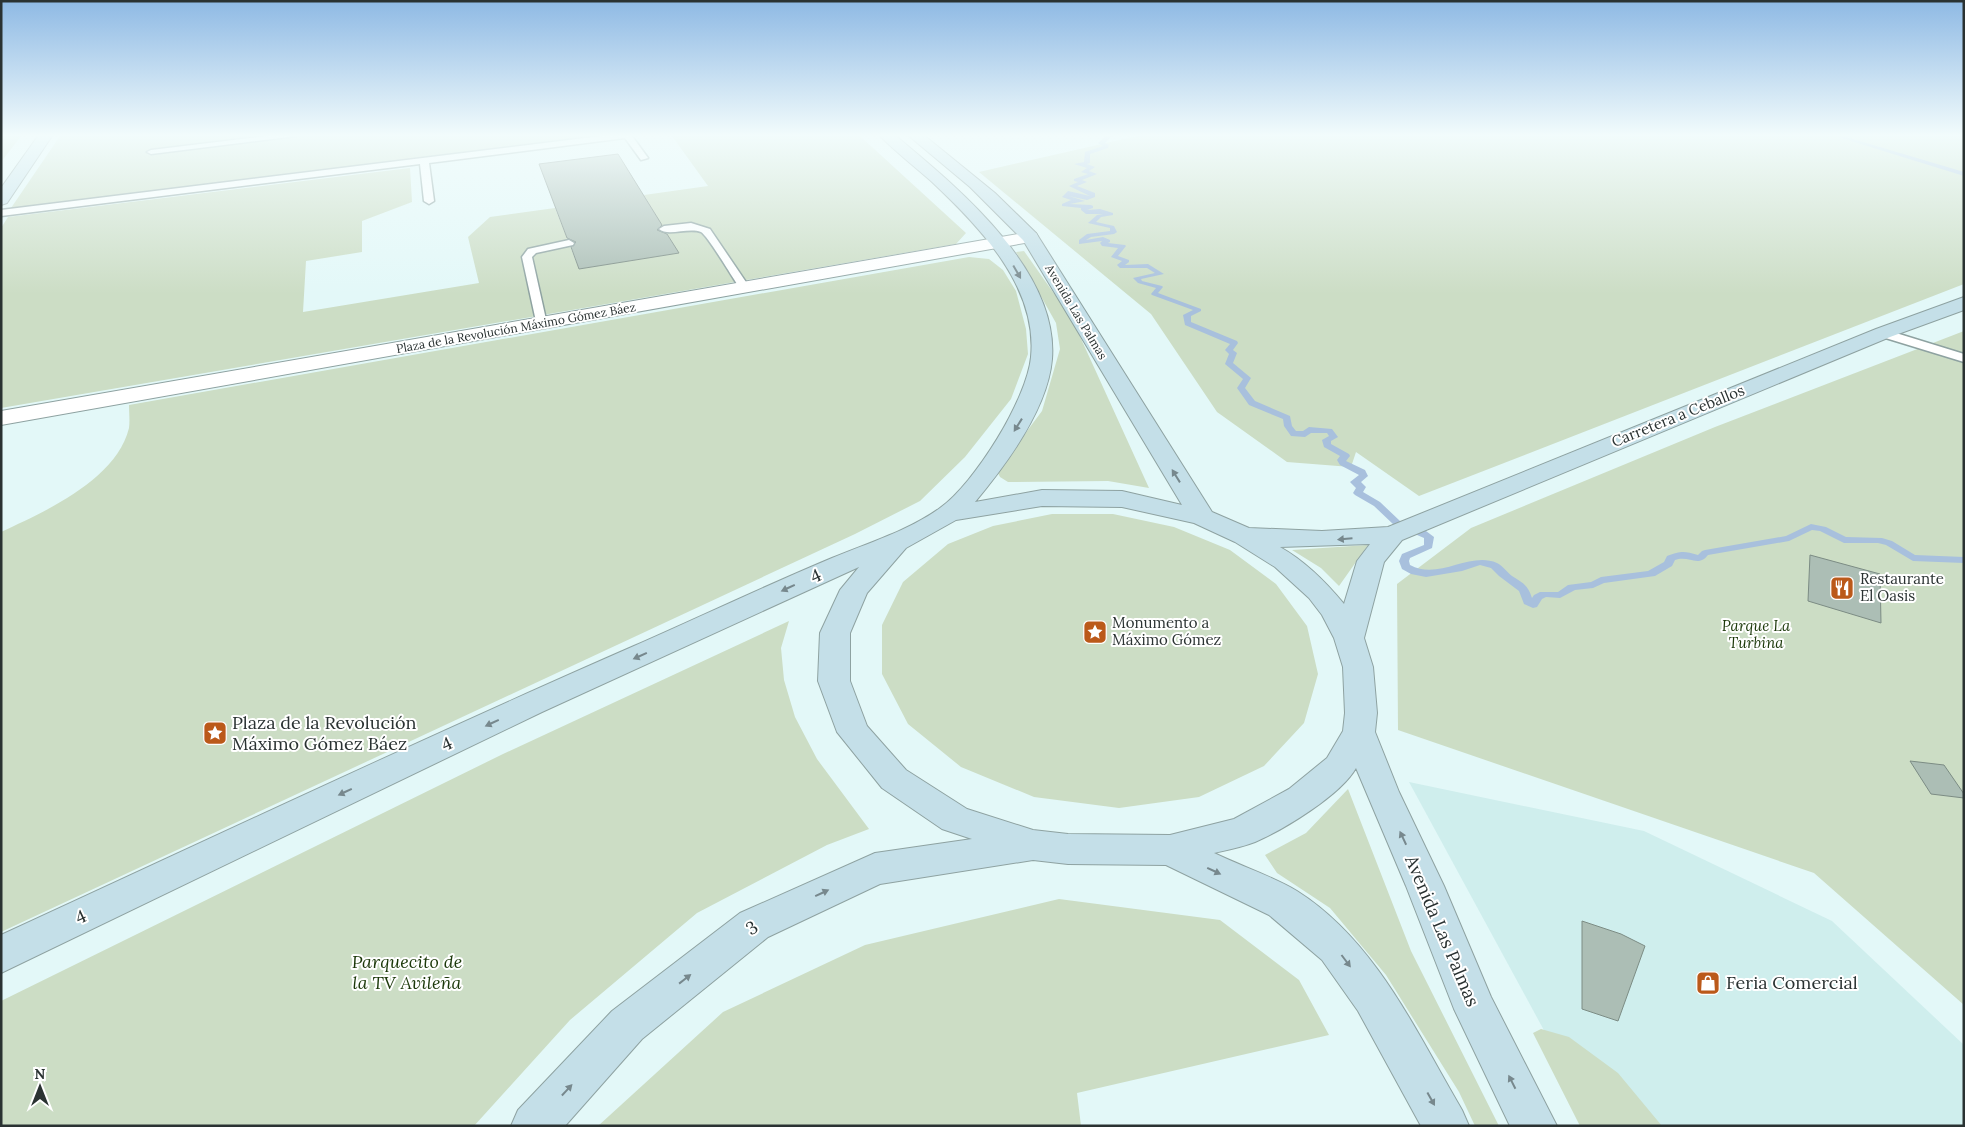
<svg xmlns="http://www.w3.org/2000/svg" width="1965" height="1127" viewBox="0 0 1965 1127" font-family="Lora,serif">
<style>
.built{fill:#cfeeed}
.green{fill:#ccddc5}
.lines{fill:none;stroke-linecap:round;stroke-linejoin:round}
.stream{fill:#a8c0dd;fill-rule:evenodd}
.building{fill:#acbeb5;stroke:#7c8c84}
.lane-casing{stroke:#8ea2a1;stroke-width:3}
.street-casing{stroke:#8ea2a1;stroke-width:2}
.secondary-casing{stroke:#8ea2a1;stroke-width:2}
.lane{fill:#fff;fill-rule:evenodd}
.street{fill:#fff;fill-rule:evenodd}
.secondary{fill:#c4dfe8;fill-rule:evenodd}
.oneway{fill:#77888d}
.labels{text-anchor:middle;stroke-width:4;stroke-linejoin:round;paint-order:stroke}
.far-street-label{font-size:12px;fill:#2a3232;stroke:#fff}
.street-label{font-size:15px;fill:#2a3232;stroke:#fff}
.poi-label{font-size:15px;fill:#2a3232;stroke:#fff;text-anchor:start}
.park-label{font-size:15px;font-style:italic;fill:#1b3809;stroke:#fff}
.near-street-label{font-size:18px;fill:#2a3232;stroke:#fff}
.near-poi-label{font-size:18px;fill:#2a3232;stroke:#fff;text-anchor:start}
.near-park-label{font-size:18px;font-style:italic;fill:#1b3809;stroke:#fff}
</style>
<rect width="100%" height="100%" fill="#e3f8f8"/>
<path class="built" d="M1409 782 1644 831 1832 921 1964 1045V1126H1596Z"/>
<path class="green" d="M1 136H21L1 162Z
M60 136H585L586 137 11 208Z
M672 136H860L966 233 956 244 1 408V228L8 217 410 168 412 202 362 221V252L306 261 303 312 479 283 468 237 490 217 555 208 579 269 678 253 644 195 708 186Z
M1137 136H1964V284L1419 496 1356 452 1351 467 1287 462 1217 412 1151 314 979 172Z
M1024 251 1072 319 1149 488 1108 481 1008 482 1000 477 997 471 1042 411 1060 349 1056 323 1016 252Z
M969 257 989 259 1003 270 1016 291 1026 329 1028 354 1011 399 965 457 920 501 855 534 1 932V532C46 511 116 480 129 428 130 421 129 412 129 405Z
M1964 331V1005L1814 873 1398 730 1397 584 1471 528 1715 427Z
M1052 514H1113L1174 527 1230 550 1276 584 1307 626 1318 674 1304 723 1264 766 1199 797 1119 808 1034 797 961 767 908 724 882 674V625L903 582 948 544 993 526Z
M1368 545 1339 586 1321 568 1292 550Z
M789 621 781 648 784 680 795 717 817 759 869 829 827 845 697 913 570 1020 474 1126H1V1001L503 754Z
M1348 789 1411 951 1499 1126H1475L1459 1092 1386 975 1330 908 1277 873 1265 855 1306 833Z
M1059 899 1220 920 1299 980 1329 1035 1077 1093 1081 1126H598L723 1012 865 945Z
M1541 1029 1569 1037 1618 1073 1662 1126H1580L1533 1033Z"/>
<g class="lines">
<path class="stream" d="M1106 136H1112L1105 143 1109 145 1108 148 1090 154V163L1087 164 1095 167 1089 171 1097 174 1082 180 1087 182 1077 186 1095 193V197L1087 200 1069 196 1085 201 1070 204 1091 205 1093 206V208L1087 210 1100 209 1113 213V215L1101 217 1096 222 1114 226 1117 232 1114 234 1091 237 1086 240 1103 237 1110 240V242L1108 243 1125 245 1126 246 1118 256 1129 260V262L1125 265 1148 264 1164 274 1141 279 1142 281 1162 286 1163 287 1158 293 1201 309V311L1191 316V322L1237 341 1238 343 1233 350 1237 353 1233 363 1251 378 1245 388 1255 401 1290 416 1292 426 1296 431H1303L1309 427 1332 429 1338 437 1331 441V444L1349 454 1350 456 1346 461 1365 470 1368 476 1361 482 1366 487 1363 492 1380 502 1400 521 1426 531 1434 537 1432 548 1410 558 1409 561 1410 565C1439 581 1469 551 1497 563 1503 566 1507 572 1512 576 1523 583 1528 585 1532 598L1534 595 1540 592H1558L1568 585 1591 582 1601 577 1648 571 1664 562 1667 556C1681 551 1684 551 1698 555L1702 551 1705 550 1786 536 1811 524 1826 527 1846 537 1882 538 1892 541 1915 555 1964 557V563L1913 561 1886 545 1878 543H1844L1820 531 1812 530 1789 541 1708 555C1698 568 1689 555 1675 560L1672 566 1655 576 1604 583 1593 588 1575 590 1560 598 1546 597 1542 599 1537 607 1533 608 1524 604 1519 591 1499 576 1491 568 1480 565 1462 571 1426 577 1411 574 1402 569 1399 561 1402 554 1424 545V538L1394 525 1374 506 1355 495 1353 493 1356 488 1350 482 1359 475 1340 465 1337 460 1340 456 1324 447 1322 440 1329 436 1327 433H1311L1305 437 1291 436 1284 426 1283 419 1249 405 1237 388 1243 379 1225 364 1229 354 1225 350 1230 344 1185 325 1183 315 1193 310 1152 295 1151 294 1156 288 1138 283 1133 278 1155 273 1147 268H1120L1117 265 1122 261 1111 257 1118 248 1102 246 1100 243 1102 241 1079 244V240L1087 234 1110 231V228L1088 223 1097 215 1103 214H1086L1081 210V208L1062 206V204L1071 200 1062 197 1068 191 1090 196 1069 186 1078 182 1074 181V179L1088 174 1081 172 1087 168 1074 164 1084 162 1085 152 1103 146 1098 143Z
M1835 136H1843L1964 172V176Z"/>
</g>
<path class="building" d="M618 154 662 225 657 230 667 234 679 253 579 269 571 247 576 242 567 238 539 164Z
M1810 555 1880 574 1881 623 1808 601Z
M1910 761 1944 765 1964 794V798L1931 794Z
M1582 921 1621 934 1645 946 1618 1021 1582 1009Z"/>
<g class="lines">
<g class="lane-casing">
<path id="lane" d="M267 136H296L151 154 147 152 151 150Z
M601 136H632L648 158 641 160 625 138 429 163 434 201 429 204 424 201 420 164 1 216V210Z
M691 223 710 229 750 288 749 290H741C734 280 708 236 701 232 688 227 668 237 659 229L664 226Z
M569 240 574 243 573 245 536 253 532 257 547 324 541 327 537 326 522 257 528 249Z
M1883 329 1964 354V362L1879 336 1877 333Z"/>
</g>
<g class="street-casing">
<path id="street" d="M1030 232 1036 233 1038 237 1036 241 1 425V411Z"/>
</g>
<g class="secondary-casing">
<path id="secondary" d="M38 136H52L7 203 1 205V188Z
M880 136H896C957 187 1059 270 1052 359 1048 409 1006 465 975 502L1042 490 1122 491 1182 505 1023 240 970 187 909 136H925L936 145 995 193 1036 233 1212 512 1249 528 1322 531 1388 527 1876 329 1964 297V310L1890 337 1402 540 1384 562 1364 638 1373 667 1377 713 1375 732 1399 792 1444 886 1491 997 1557 1126H1510L1454 1009 1406 886 1356 768C1341 795 1283 830 1255 842 1242 847 1227 850 1214 853 1241 866 1272 876 1297 891 1376 941 1416 1032 1462 1110L1469 1126H1421L1358 1011 1322 960 1269 915 1166 865 1068 864 1033 860 880 884 768 937 642 1039 565 1126H511L518 1110 612 1011 740 913 875 853 972 839 942 829 882 788 837 732 818 681 820 633 840 590 859 567 542 712 1 973V935C212 838 421 739 634 646 700 617 765 586 832 558 868 543 908 531 940 508 975 483 1027 399 1031 357 1038 286 978 225 931 181 914 166 896 152 880 136ZM1042 506 1122 507 1194 523 1235 542 1275 567 1309 598 1322 615 1334 638 1343 667 1345 713 1343 731 1327 758 1289 789 1234 819 1170 835 1068 834 1033 830 967 809 906 770 867 726 850 681V633L867 593 906 548 956 520ZM1370 544 1357 561 1344 604C1326 582 1305 561 1280 547Z"/>
</g>
<use href="#lane" class="lane"/>
<use href="#street" class="street"/>
<use href="#secondary" class="secondary"/>
</g>
<defs><path id="oneway-solid" d="M-6-.8H1V-3.2L6.5 0L1 3.2V.8H-6Z" transform="scale(1.25)"/></defs>
<g class="oneway">
<use href="#oneway-solid" transform="translate(1017 272) rotate(60)"/>
<use href="#oneway-solid" transform="translate(1018 425) rotate(122)"/>
<use href="#oneway-solid" transform="translate(1176 476) rotate(-122)"/>
<use href="#oneway-solid" transform="translate(1345 539) rotate(175)"/>
<use href="#oneway-solid" transform="translate(788 588) rotate(155)"/>
<use href="#oneway-solid" transform="translate(640 656) rotate(156)"/>
<use href="#oneway-solid" transform="translate(492 723) rotate(155)"/>
<use href="#oneway-solid" transform="translate(345 792) rotate(155)"/>
<use href="#oneway-solid" transform="translate(1403 838) rotate(-115)"/>
<use href="#oneway-solid" transform="translate(1214 871) rotate(25)"/>
<use href="#oneway-solid" transform="translate(822 893) rotate(-25)"/>
<use href="#oneway-solid" transform="translate(1346 961) rotate(53)"/>
<use href="#oneway-solid" transform="translate(685 979) rotate(-38)"/>
<use href="#oneway-solid" transform="translate(1512 1082) rotate(-117)"/>
<use href="#oneway-solid" transform="translate(567 1090) rotate(-47)"/>
<use href="#oneway-solid" transform="translate(1431 1099) rotate(61)"/>
</g>
<linearGradient id="sky" x2="0" y2="1"><stop stop-color="#8eb9e4"/><stop offset="0.46" stop-color="#f2fcfc"/><stop offset="1" stop-color="#f2fcfc" stop-opacity="0"/></linearGradient>
<rect width="1965" height="294" fill="url(#sky)"/>
<defs>
<g id="restaurant-square" transform="scale(1.25)"><rect x="-9" y="-9" width="18" height="18" rx="4" fill="#bb591a" stroke="#fff"/><path d="M-5-6h1v4h1v-4h1v4h1v-4h1v5L-1.5 .5V6h-2V.5L-5-1ZM5-6V6H3V1.5H1.5Q1.5-4 5-6Z" fill="#fff"/></g>
<g id="sight-square" transform="scale(1.25)"><rect x="-9" y="-9" width="18" height="18" rx="4" fill="#bb591a" stroke="#fff"/><path d="M0-6L1.8-2.2L6-1.7L2.9 1.2L3.7 5.4L0 3.3L-3.7 5.4L-2.9 1.2L-6-1.7L-1.8-2.2Z" fill="#fff"/></g>
<g id="shop-square" transform="scale(1.25)"><rect x="-9" y="-9" width="18" height="18" rx="4" fill="#bb591a" stroke="#fff"/><path d="M-5-2.5h2.3a2.7 3.5 0 0 1 5.4 0H5L5.5 6h-11ZM-1.5-2.5h3a1.5 2.3 0 0 0-3 0Z" fill="#fff"/></g>
</defs>
<g fill-rule="evenodd">
<use href="#restaurant-square" x="1842" y="588"/>
<use href="#sight-square" x="1095" y="632"/>
<use href="#sight-square" x="215" y="733"/>
<use href="#shop-square" x="1708" y="983"/>
</g>
<g class="labels">
<g class="far-street-label">
<text transform="translate(1076 312) rotate(59)" y="4">Avenida Las Palmas</text>
<text transform="translate(516 328) rotate(-10)" y="4">Plaza de la Revolución Máximo Gómez Báez</text>
</g>
<g class="street-label">
<text transform="translate(1678 416) rotate(-22)" y="5">Carretera a Ceballos</text>
</g>
<g class="poi-label">
<text x="1860" y="584">Restaurante<tspan x="1860" dy="17">El Oasis</tspan></text>
<text x="1112" y="628">Monumento a<tspan x="1112" dy="17">Máximo Gómez</tspan></text>
</g>
<g class="park-label">
<text x="1756" y="631">Parque La<tspan x="1756" dy="17">Turbina</tspan></text>
</g>
<g class="near-street-label">
<text transform="translate(816 576) rotate(-25)" y="6">4</text>
<text transform="translate(447 744) rotate(-25)" y="6">4</text>
<text transform="translate(81 917) rotate(-25)" y="6">4</text>
<text transform="translate(752 928) rotate(-33)" y="6">3</text>
<text transform="translate(1442 931) rotate(67)" y="6">Avenida Las Palmas</text>
</g>
<g class="near-poi-label">
<text x="232" y="729">Plaza de la Revolución<tspan x="232" dy="21">Máximo Gómez Báez</tspan></text>
<text x="1726" y="989">Feria Comercial</text>
</g>
<g class="near-park-label">
<text x="407" y="968">Parquecito de<tspan x="407" dy="21">la TV Avileña</tspan></text>
</g>
</g>
<rect width="1965" height="1127" fill="none" stroke="#2a3232" stroke-width="5"/>
<g transform="translate(40 1087)" stroke="#ffffff" stroke-width="4" paint-order="stroke">
<path d="M0-4L9 19L0 12L-9 19Z" fill="#2a3232"/>
<text y="-8" font-size="14" font-weight="bold" text-anchor="middle" fill="#2a3232">N</text>
</g>
</svg>
